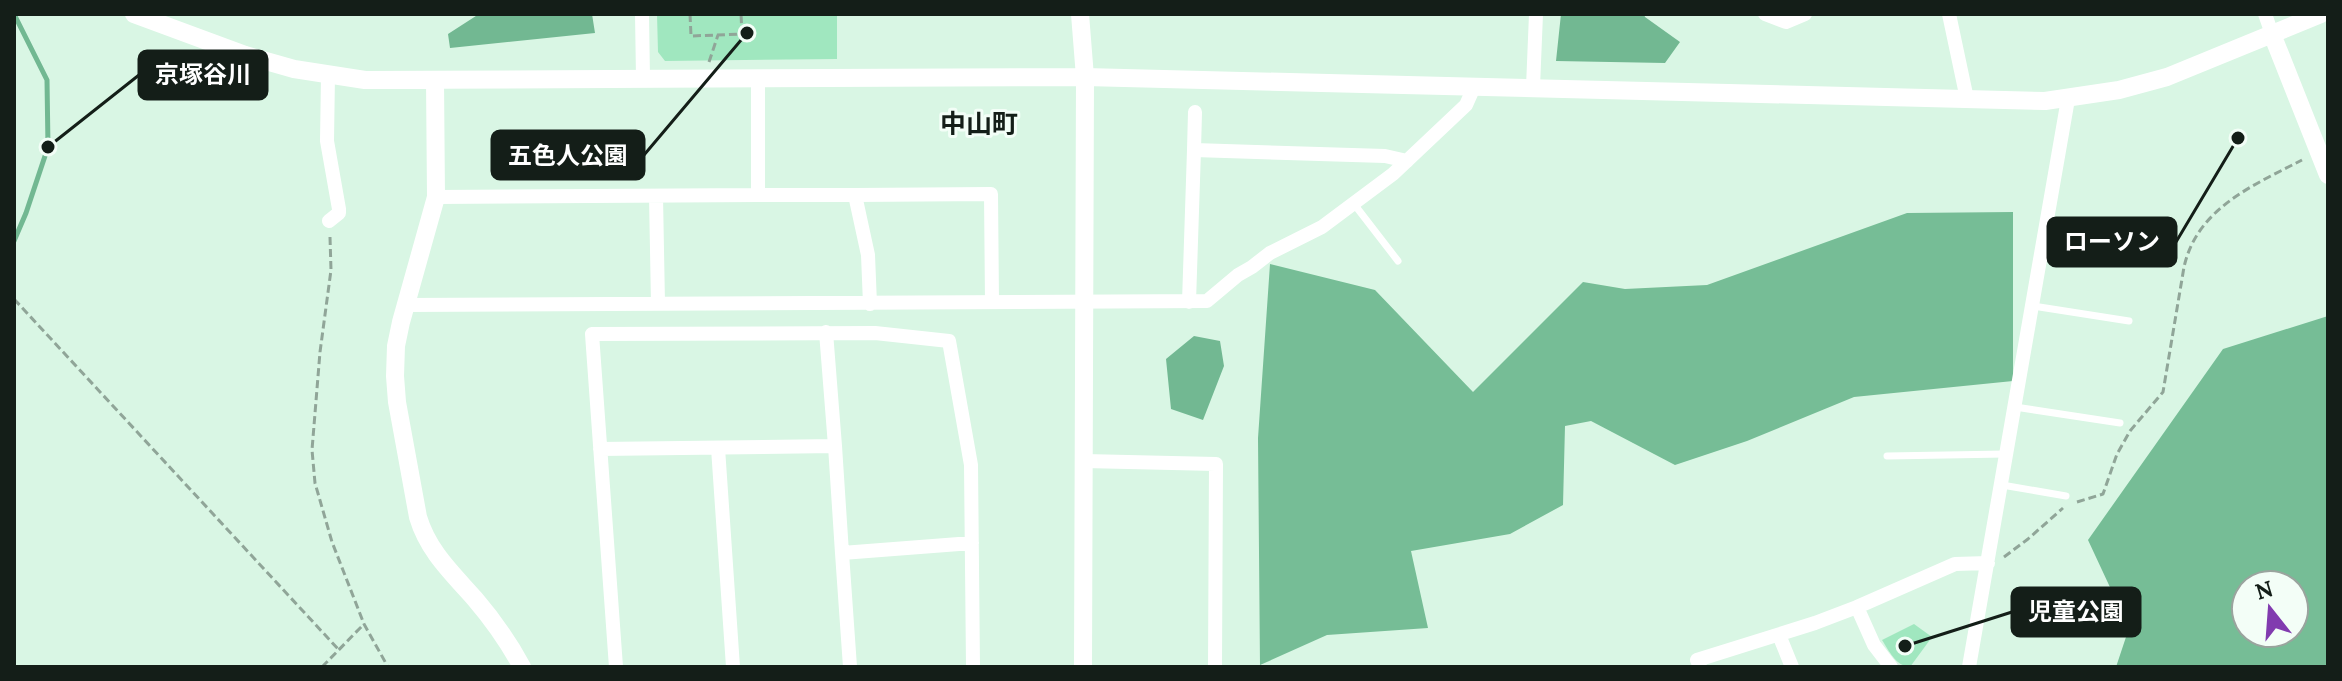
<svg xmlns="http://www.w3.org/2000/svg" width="2342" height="681" viewBox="0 0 2342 681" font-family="Lora,'Noto Sans JP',serif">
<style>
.green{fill:#a0e7bf}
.forest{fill:#76bd96;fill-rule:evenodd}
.water{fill:#72b892}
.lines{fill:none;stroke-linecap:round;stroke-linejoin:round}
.stream{stroke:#72b892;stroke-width:5}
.path{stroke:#90a598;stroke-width:3;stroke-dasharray:8 4;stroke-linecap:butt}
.service{stroke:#fff;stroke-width:7}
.minor{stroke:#fff;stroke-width:14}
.tertiary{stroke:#fff;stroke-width:18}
.labels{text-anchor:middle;stroke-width:6;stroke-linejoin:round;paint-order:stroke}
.quarter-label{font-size:26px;font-weight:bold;fill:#141e18;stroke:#f3fef7}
.leader{fill:none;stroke:#141e18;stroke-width:3}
.callout-dot{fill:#141e18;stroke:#f3fef7;stroke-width:3}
.callout{fill:#141e18;stroke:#141e18;stroke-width:3}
.callout-label{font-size:24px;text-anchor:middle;font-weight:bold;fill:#fff}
</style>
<rect width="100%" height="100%" fill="#d9f6e4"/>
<path class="green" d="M657 14H837V59L665 61 658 52Z
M1914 624 1932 637 1910 667C1896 666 1889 651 1882 640Z"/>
<path class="forest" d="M2013 212V381L1854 397 1747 441 1675 465 1591 421 1565 426 1563 505 1510 534 1411 551 1428 628 1327 635 1260 665 1258 438 1270 264 1375 290 1473 392 1583 282 1625 289 1707 285 1907 213Z
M2328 316V667H2116L2129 628 2088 540 2223 349ZM2246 585H2294V633H2246Z"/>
<path class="water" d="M479 14H592L595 33 450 48 448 34Z
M1561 14H1644L1645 17 1680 42 1665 63 1556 61Z
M1194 336 1220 341 1224 366 1203 420 1171 409 1166 359Z"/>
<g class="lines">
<path class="stream" d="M14 241 26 213 48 147 47 80 14 14"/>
<path class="path" d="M690 14 691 36 742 34 741 14
M709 62 718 35
M330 237 331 270 320 352 312 450 315 483 332 542 364 624 388 667
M14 299 339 650
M2077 502 2103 494 2117 454 2130 431 2163 392 2184 267C2197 208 2254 185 2302 160
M2004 557 2028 539 2063 508
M322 667 364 624"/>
<path class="service" d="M1354 204 1398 261
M2033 306 2129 321
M2015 407 2120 423
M1887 456 2005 454
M2002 485 2066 496"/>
<path class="minor" d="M642 14 643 78
M1765 14 1786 22 1805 14
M1949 14 1967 99
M2265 14 2272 34
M328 75 327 141 339 209V213L329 221
M1533 87 1536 14
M1194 150 1195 112
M758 195H855L868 255 870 304
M855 195 991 194 992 302
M656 196 658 304
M436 197 758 195V78
M1189 302 1194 150 1385 156 1407 161
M405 305 1207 301 1238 275 1252 267 1270 253 1322 227 1393 174 1466 105 1474 87
M826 332 835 446
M718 448 733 667
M600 449 835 446 842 553 972 543
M1084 461 1216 464 1215 667
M842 553 850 667
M1857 607 1874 645 1891 667
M1779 635 1792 667
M616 667 592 334 875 333 949 341 971 465 973 667
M1700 667 1697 660 1815 623 1857 607 1955 564 1988 563
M1969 667 2068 99"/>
<path class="tertiary" d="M134 14 245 55 294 69 365 80 1085 77 2045 101 2119 90 2167 77 2321 14
M1080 14 1085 77 1083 667
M2272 34 2328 175
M435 80 436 197 401 322 396 346 395 376 397 402 418 517C428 551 452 573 475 599 493 620 509 643 522 667"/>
</g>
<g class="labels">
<g class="quarter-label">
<text x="979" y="133">中山町</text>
</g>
</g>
<path class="leader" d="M48 147L139 75M747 33L644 155M2238 138L2176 242M1905 646L2012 612"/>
<g class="callout-dot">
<circle cx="48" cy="147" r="8"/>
<circle cx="747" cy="33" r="8"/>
<circle cx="2238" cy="138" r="8"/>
<circle cx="1905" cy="646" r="8"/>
</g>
<g class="callout">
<rect x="139" y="51" width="128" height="48" rx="8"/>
<rect x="492" y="131" width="152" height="48" rx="8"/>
<rect x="2048" y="218" width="128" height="48" rx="8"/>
<rect x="2012" y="588" width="128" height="48" rx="8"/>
</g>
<g class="callout-label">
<text x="203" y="83">京塚谷川</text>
<text x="568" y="164">五色人公園</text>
<text x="2112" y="250">ローソン</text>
<text x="2076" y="620">児童公園</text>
</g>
<rect width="2342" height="681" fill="none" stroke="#141e18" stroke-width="32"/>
<g transform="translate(2270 609) rotate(343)"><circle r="38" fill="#f3fef7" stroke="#9aa49e" stroke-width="2"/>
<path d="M0-6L14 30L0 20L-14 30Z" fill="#813baf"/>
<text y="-12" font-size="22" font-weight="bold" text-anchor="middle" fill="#141e18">N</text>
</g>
</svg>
